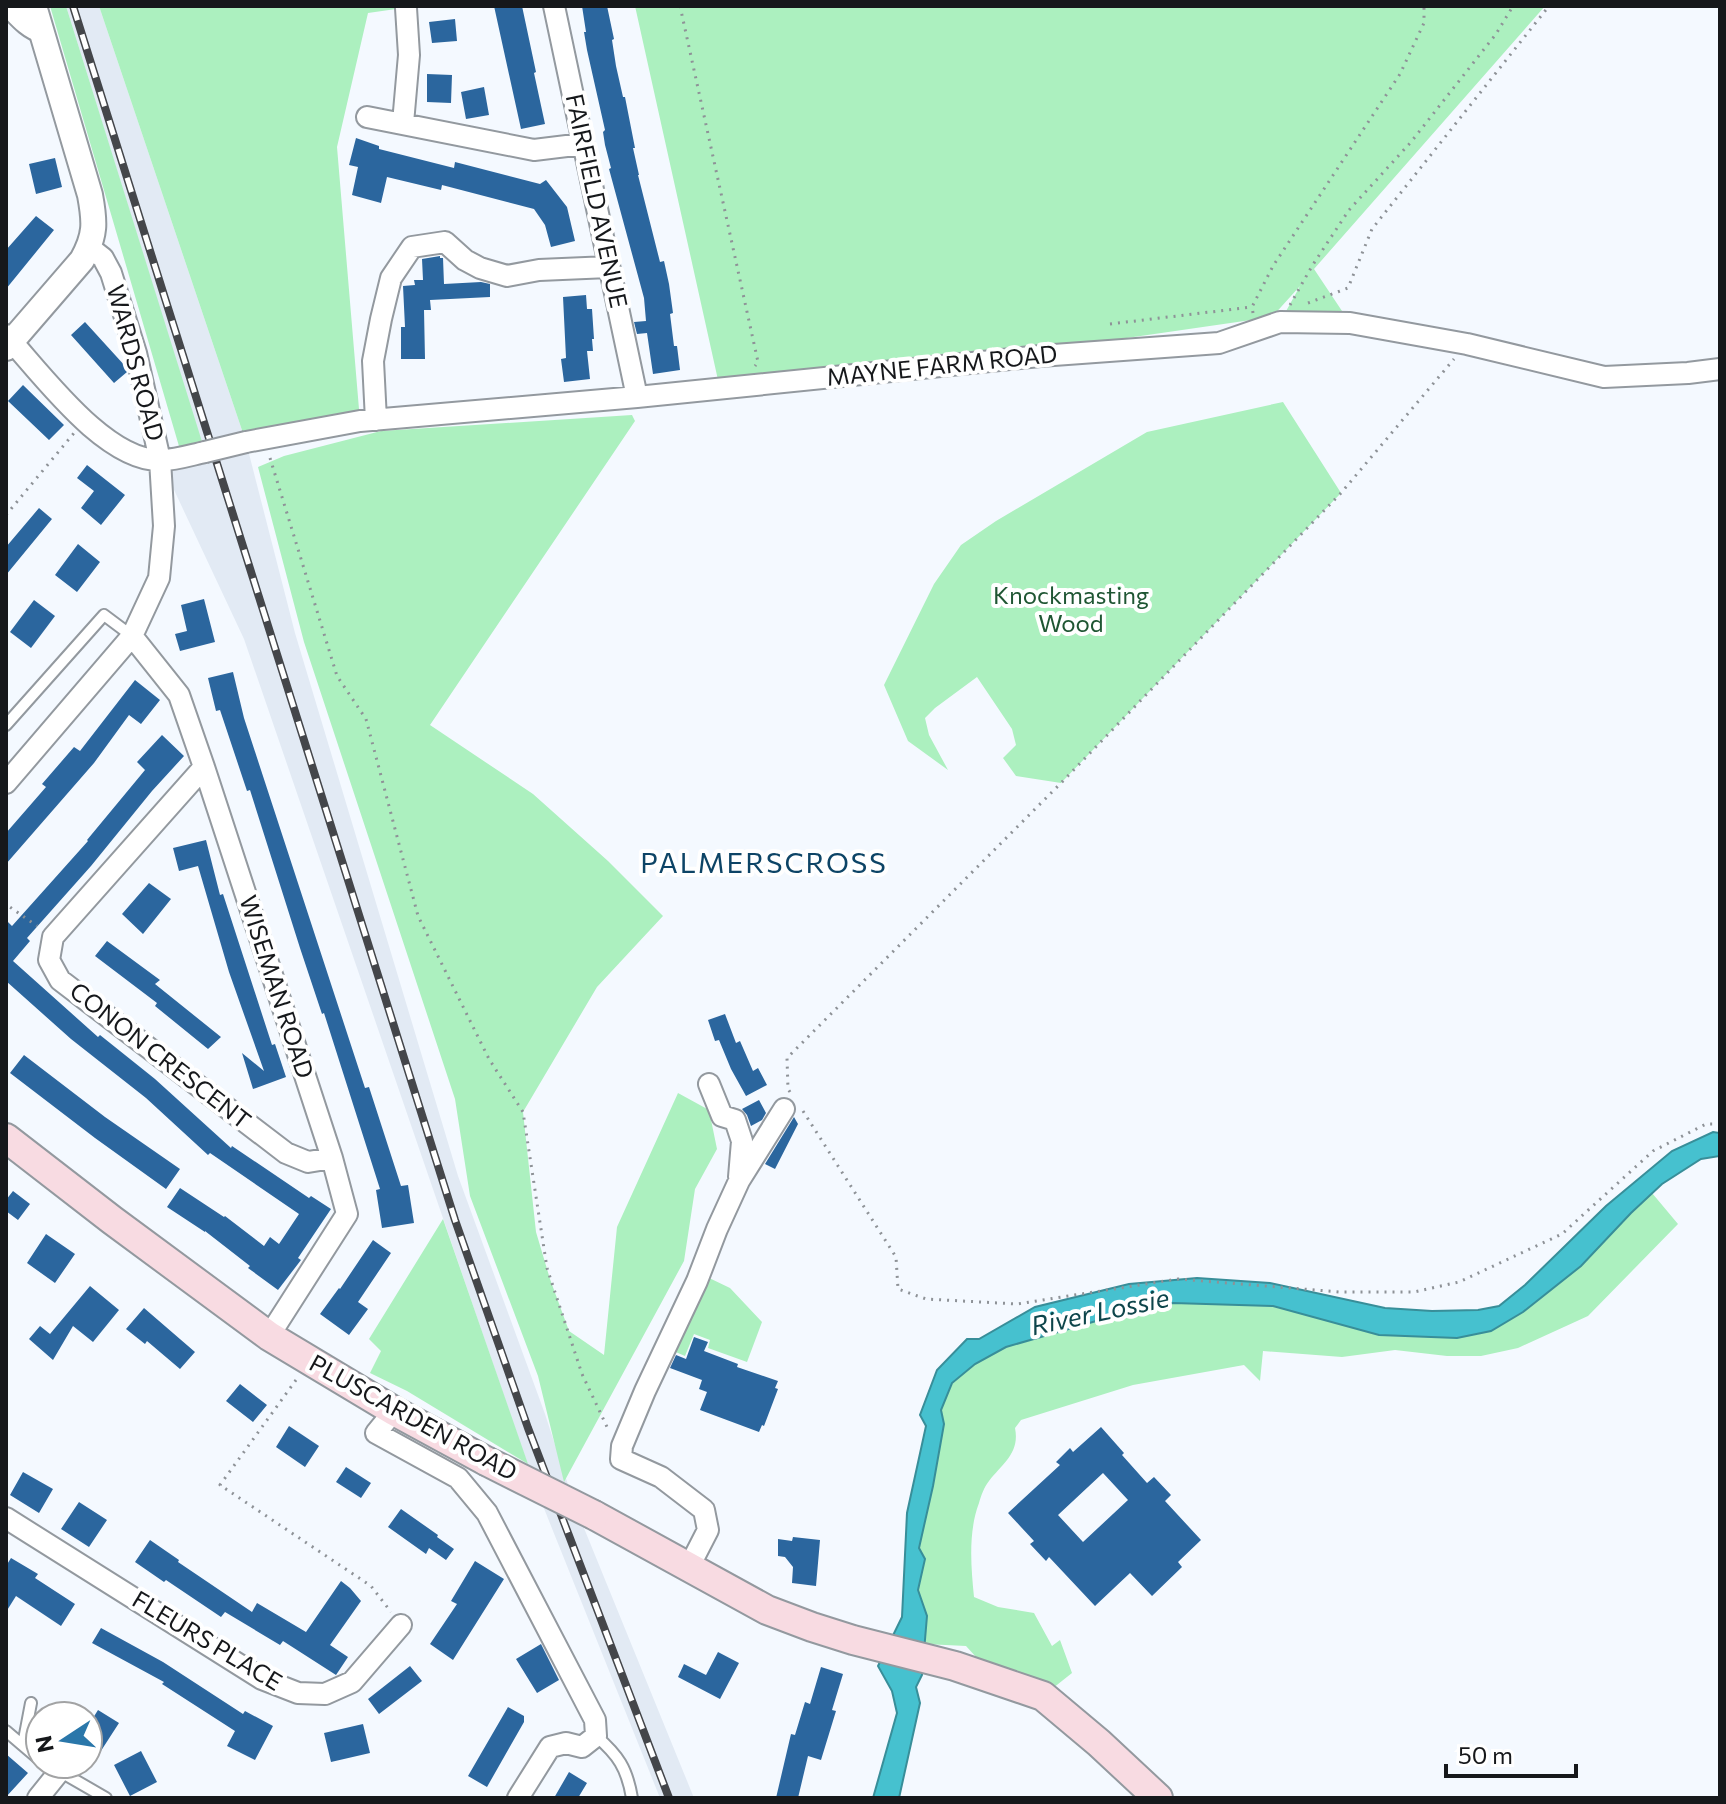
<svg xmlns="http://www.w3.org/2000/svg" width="1726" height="1804" viewBox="0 0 1726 1804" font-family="Commissioner,sans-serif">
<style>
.built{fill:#e2eaf4}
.green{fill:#acf0bf}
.water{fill:#46c1cf;stroke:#388e99;stroke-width:2}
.building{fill:#2b669e;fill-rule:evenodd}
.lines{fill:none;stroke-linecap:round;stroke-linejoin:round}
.service-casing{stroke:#93999f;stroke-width:14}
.minor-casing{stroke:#93999f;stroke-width:24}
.tertiary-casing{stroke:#93999f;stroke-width:28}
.secondary-casing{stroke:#93999f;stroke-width:32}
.path{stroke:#8e9297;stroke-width:3;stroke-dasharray:2 6;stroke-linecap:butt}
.service{stroke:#fff;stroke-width:10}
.minor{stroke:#fff;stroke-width:20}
.tertiary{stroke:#fff;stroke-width:24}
.secondary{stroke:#f8dbe2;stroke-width:28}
.rail-casing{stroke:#44464a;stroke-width:8}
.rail{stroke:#fff;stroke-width:5;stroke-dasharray:15;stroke-linecap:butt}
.minor-bridge-casing{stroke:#93999f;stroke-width:24;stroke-linecap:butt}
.secondary-bridge-casing{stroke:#93999f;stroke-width:32;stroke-linecap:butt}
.minor-bridge{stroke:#fff;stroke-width:20}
.secondary-bridge{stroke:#f8dbe2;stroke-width:28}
.labels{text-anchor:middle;stroke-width:8;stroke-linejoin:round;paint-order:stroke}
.street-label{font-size:24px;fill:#16181b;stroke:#fff}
.park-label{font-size:24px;fill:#1f5633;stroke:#fff}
.water-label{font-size:26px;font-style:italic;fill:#0e454b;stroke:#fff}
.quarter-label{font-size:28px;letter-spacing:2px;fill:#0d4466;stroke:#fff}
</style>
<rect width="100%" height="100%" fill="#f4f9ff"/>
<path class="built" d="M66 6H99L246 442 295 633 458 1176 545 1414 575 1506 694 1798H660L535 1486 244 639 160 460 204 451Z"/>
<path class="green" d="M50 6H66L204 448 181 453Z
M99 6H417L368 13 337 147 360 421 246 442Z
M635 6H1545L1314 269 1350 323 1280 322 1300 286 1272 317 898 371 720 389Z
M1283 402 1341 493 1061 783 1016 776 1003 758 1016 745 1012 729 977 677 935 708 925 718 929 735 948 770 908 741 884 685 934 584 961 545 996 521 1147 432Z
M632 415 635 421 430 725 533 794 608 861 663 916 597 987 523 1112 536 1232 550 1279 569 1331 604 1355 617 1227 678 1093 709 1110 717 1149 695 1189 684 1261 564 1482 538 1376 470 1196 455 1099 304 642 258 467 284 456 381 431Z
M1652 1193 1678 1224 1588 1316 1518 1348 1481 1356H1447L1395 1350 1342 1357 1263 1351 1260 1381 1244 1365 1133 1385 1021 1420 1015 1428C1020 1453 1003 1463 989 1481 984 1487 981 1496 979 1503 968 1532 971 1567 974 1597L998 1607 1034 1613 1052 1646 1060 1640 1072 1673 1043 1696 997 1680 966 1646 925 1644 927 1616 918 1590 925 1559 919 1548 933 1486 944 1424 941 1410 952 1383 975 1364 1006 1347 1117 1315 1173 1303 1273 1306 1379 1334 1523 1312 1581 1266 1631 1213Z
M443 1219 528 1464 407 1391 370 1373 381 1351 369 1339Z
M705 1276 730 1288 762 1322 747 1362 708 1348 710 1340 694 1334 685 1356 671 1350Z"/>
<path class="water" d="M1713 1132 1720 1133V1156L1701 1159 1662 1184 1631 1213 1581 1266 1523 1312 1491 1331 1457 1338 1379 1335 1273 1306 1173 1303 1117 1315 1006 1347 975 1364 952 1383 941 1410 944 1424 933 1486 919 1548 925 1559 918 1590 927 1616 922 1675 916 1687 920 1703 899 1798H873L897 1713 892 1691 878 1666 902 1617 907 1513 926 1426 920 1415 937 1370 967 1339H979L1035 1307 1129 1284 1197 1278 1270 1283 1385 1308 1432 1311 1478 1310 1499 1306 1525 1285 1606 1206 1672 1151Z"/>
<path class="building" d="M494 6H522L536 72 534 73 545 124 521 129Z
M582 6H607L614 39 612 40 616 66 623 97H625L635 148H633L639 175H638L660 262 664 261 669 284 673 313 670 314 674 346H677L680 370 653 374 647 333 637 334 634 322 646 321 644 298 609 169 611 168 605 145 603 132 605 130 587 50 584 32H586Z
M455 19 457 41 432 43 429 22Z
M427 74 452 75 451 103 427 102Z
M484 87 489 115 466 119 461 92Z
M356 138 379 146V149L454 168 455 162 540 184 546 180 567 207 575 241 551 247 545 225 534 209 442 185 441 190 387 177 381 203 352 195 358 167 349 165Z
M55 158 62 187 36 194 29 164Z
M36 216 54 230 6 289V250Z
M440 256V258H443L444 284 481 282 490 284V297L430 300 431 310H424L425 359H401V327H405L403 286 415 285 414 280H423L422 259Z
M586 295 587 309H592L594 339H592L593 351H587L590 379 564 382 561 359 566 358 563 297Z
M85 322 126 367 127 372 114 383 71 335Z
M23 385 64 425 49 440 8 401Z
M87 465 125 495 101 525 81 508 94 491 77 478Z
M39 508 52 519 6 575V547Z
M78 544 100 562 77 592 55 575Z
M204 599 215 642 180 651 175 634 187 631 181 605Z
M34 600 55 616 31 648 10 632Z
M233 672 244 718 365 1088 369 1087 401 1186 408 1185 414 1223 382 1228 376 1190 380 1189 324 1013 322 1014 300 948 250 790 247 791 220 710 216 711 208 678Z
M135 680 160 700 141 724 129 715 94 763 6 864V833L46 787 42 784 74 747 80 751Z
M162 735 184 756 152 791 91 866 27 938 30 941 13 961 98 1037 100 1035 155 1079 231 1148 232 1146 309 1198 311 1196 331 1209 298 1258 301 1260 278 1290 248 1268 250 1266 205 1231V1232L167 1207 180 1188 224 1217 225 1216 264 1246 270 1237 279 1244 299 1214 210 1153 208 1155 146 1098 71 1039 6 981V920L12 926 88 841 87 840 145 770 137 762Z
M206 840 220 895 223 894 272 1045 275 1044 286 1077 253 1089 242 1053 264 1071 229 972 198 866 179 871 173 848Z
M149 883 171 899 143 934 122 914Z
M107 941 160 980 155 984 221 1037 208 1049 155 1006 157 1003 95 956Z
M725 1014 736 1043 740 1041 753 1071 758 1068 767 1085 746 1096 731 1069 719 1040 715 1041 708 1020Z
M24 1055 105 1117 180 1169 166 1189 95 1138 10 1073Z
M759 1100 766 1113 762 1120 751 1126 747 1115 742 1109Z
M794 1117 798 1124 775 1169 765 1164Z
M13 1191 30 1204 18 1220 6 1211V1200Z
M46 1234 75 1254 55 1283 27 1263Z
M373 1240 391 1253 358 1302 368 1309 349 1335 320 1314 339 1288 340 1289Z
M90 1286 119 1310 93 1342 73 1326 53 1360 29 1339 40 1326 50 1334Z
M144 1308 195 1352 180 1369 147 1341 145 1344 126 1329Z
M694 1337 708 1342 704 1351 738 1364 737 1367 778 1381 775 1388 778 1389 764 1426 762 1425 759 1432 700 1410 707 1392 699 1389 702 1380 670 1368 676 1355 686 1359Z
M240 1384 267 1405 253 1422 226 1401Z
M289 1426 319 1446 305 1467 276 1447Z
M1101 1427 1124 1453 1122 1455 1147 1483 1154 1477 1171 1495 1165 1501 1201 1540 1178 1562 1182 1567 1152 1596 1130 1573 1095 1606 1049 1557 1046 1561 1030 1544 1034 1541 1008 1513 1060 1465 1056 1462 1070 1448 1073 1452ZM1103 1473 1128 1500 1083 1542 1058 1515Z
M346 1467 371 1483 361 1498 336 1482Z
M23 1472 53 1489 39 1513 10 1495Z
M79 1502 107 1520 89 1547 61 1529Z
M401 1509 438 1535 437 1537 454 1549 446 1560 429 1548 426 1554 388 1527Z
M793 1537 820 1540 816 1586 792 1583 793 1567 785 1557 778 1556V1539L792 1541Z
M150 1540 179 1560 178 1562 252 1612 257 1603 306 1632 341 1581 350 1588 361 1601 330 1645 348 1657 336 1675 283 1641 280 1645 225 1612 221 1617 166 1580 164 1582 135 1562Z
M11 1558 38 1574 35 1578 75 1604 61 1626 16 1596 6 1612V1566Z
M475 1561 504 1579 453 1660 430 1644 457 1604 451 1601Z
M101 1628 163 1662 243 1714 245 1711 273 1726 255 1760 227 1746 235 1731 162 1684 164 1682 92 1643Z
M541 1644 559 1680 537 1693 516 1659Z
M718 1652 739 1663 720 1699 678 1677 684 1664 706 1675Z
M410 1666 422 1681 379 1714 368 1699Z
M821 1667 843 1674 832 1710 836 1711 821 1760 808 1756 798 1798H776L791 1734 795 1735 805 1702 810 1704Z
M508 1707 524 1716V1722L487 1787 468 1776Z
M98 1710 119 1723 97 1757 88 1751V1726Z
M363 1724 370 1753 331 1762 324 1733Z
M141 1751 157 1782 130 1796 114 1765Z
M6 1754 28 1773 6 1797Z
M569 1772 587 1783 578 1798H554Z"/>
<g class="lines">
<g class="service-casing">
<path id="service" d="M6 725 104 615 132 636
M6 1731 40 1760
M596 1736C618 1755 627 1768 632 1798
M23 1745 31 1703
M47 1764 106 1798"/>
</g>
<g class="minor-casing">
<path id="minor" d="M8 6C18 16 27 28 41 32
M554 6 637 397
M367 117 534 150 583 144
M403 123 409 55 406 8
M6 335C41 373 106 463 162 460 176 460 191 455 205 452
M376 420 373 361 381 319 391 278 412 247 445 242 465 260 480 268 507 276 539 270 609 267
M246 442 360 421 637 397 1040 356 1219 343 1280 322 1350 323 1467 344 1604 377 1688 373 1720 369
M132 636 179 695 204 767 332 1158 347 1214 269 1336
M204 767 53 937 49 960 60 980 286 1153 308 1162 332 1158
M6 783 132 636 159 578 164 526 160 460 136 353 111 273 103 258 89 247
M709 1084 722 1116 735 1120 742 1141 739 1177
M394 1411 376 1433 458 1478 487 1513 595 1720 596 1736 582 1747 566 1743 550 1747 518 1798
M6 1518 262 1679 298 1693 325 1694 352 1682 401 1625
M689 1567 708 1530 704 1510 661 1477 621 1459 622 1446 645 1391 697 1281 717 1229 739 1181 784 1109
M38 1798 59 1772"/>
</g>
<g class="tertiary-casing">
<path id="tertiary" d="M6 348 82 260C96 235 95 222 90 195L34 6"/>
</g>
<g class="secondary-casing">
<path id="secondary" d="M6 1138 112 1220 269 1336 394 1411 486 1461
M594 1515 767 1610 812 1627 853 1640 955 1666 1043 1696 1099 1743 1158 1798"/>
</g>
<path class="path" d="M680 6 758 362 755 366
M1308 303 1348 288 1372 229 1549 6
M1290 305 1312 266 1349 210 1411 142 1496 34 1513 6
M1253 313 1252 307 1273 266 1400 74 1424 23V6
M1110 324 1252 307
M270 458 337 676 366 719 418 916 489 1059 523 1112 547 1268 582 1374 608 1429
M6 515 74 433
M6 901 7 905 37 926
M790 1092 788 1089 787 1058 1061 783 1341 493 1454 359
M803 1111 896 1257 898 1289 926 1299 1017 1304 1178 1279 1340 1292H1414L1459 1282 1562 1234 1653 1151 1706 1124H1720
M296 1380 220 1485 371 1586 391 1612"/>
<use href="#service" class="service"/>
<use href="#minor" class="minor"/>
<use href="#tertiary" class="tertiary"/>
<use href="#secondary" class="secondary"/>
<g class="rail-casing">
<path id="rail" d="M73 6 455 1220 528 1428 669 1798"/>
</g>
<use href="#rail" class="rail"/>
<g class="minor-bridge-casing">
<path id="minor-bridge" d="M205 452 246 442"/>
</g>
<g class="secondary-bridge-casing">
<path id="secondary-bridge" d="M486 1461 594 1515"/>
</g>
<use href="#minor-bridge" class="minor-bridge"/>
<use href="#secondary-bridge" class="secondary-bridge"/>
</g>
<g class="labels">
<g class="street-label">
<text transform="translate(596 201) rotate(78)" y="8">FAIRFIELD AVENUE</text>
<text transform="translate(135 363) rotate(75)" y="8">WARDS ROAD</text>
<text transform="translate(942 366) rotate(-6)" y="8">MAYNE FARM ROAD</text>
<text transform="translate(276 987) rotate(72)" y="8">WISEMAN ROAD</text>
<text transform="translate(160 1056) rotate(38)" y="8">CONON CRESCENT</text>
<text transform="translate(413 1418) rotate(29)" y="8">PLUSCARDEN ROAD</text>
<text transform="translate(207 1641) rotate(31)" y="8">FLEURS PLACE</text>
</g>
<g class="park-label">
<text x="1071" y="604">Knockmasting<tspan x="1071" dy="28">Wood</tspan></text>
</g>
<g class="water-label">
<text transform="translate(1100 1312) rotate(-12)" y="9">River Lossie</text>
</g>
<g class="quarter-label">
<text x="764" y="873">PALMERSCROSS</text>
</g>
</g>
<rect width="1726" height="1804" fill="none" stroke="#16181b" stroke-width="16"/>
<g transform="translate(64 1740) rotate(258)"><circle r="38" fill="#ffffff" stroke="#a2a3a4" stroke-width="2"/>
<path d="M0-6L14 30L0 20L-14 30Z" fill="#2a77aa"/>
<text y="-12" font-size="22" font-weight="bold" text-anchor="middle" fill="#16181b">N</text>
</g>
<path d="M1446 1764v12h130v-12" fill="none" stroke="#16181b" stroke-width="4"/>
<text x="1458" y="1764" font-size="24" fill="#16181b" stroke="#ffffff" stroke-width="6" paint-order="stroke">50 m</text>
</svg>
